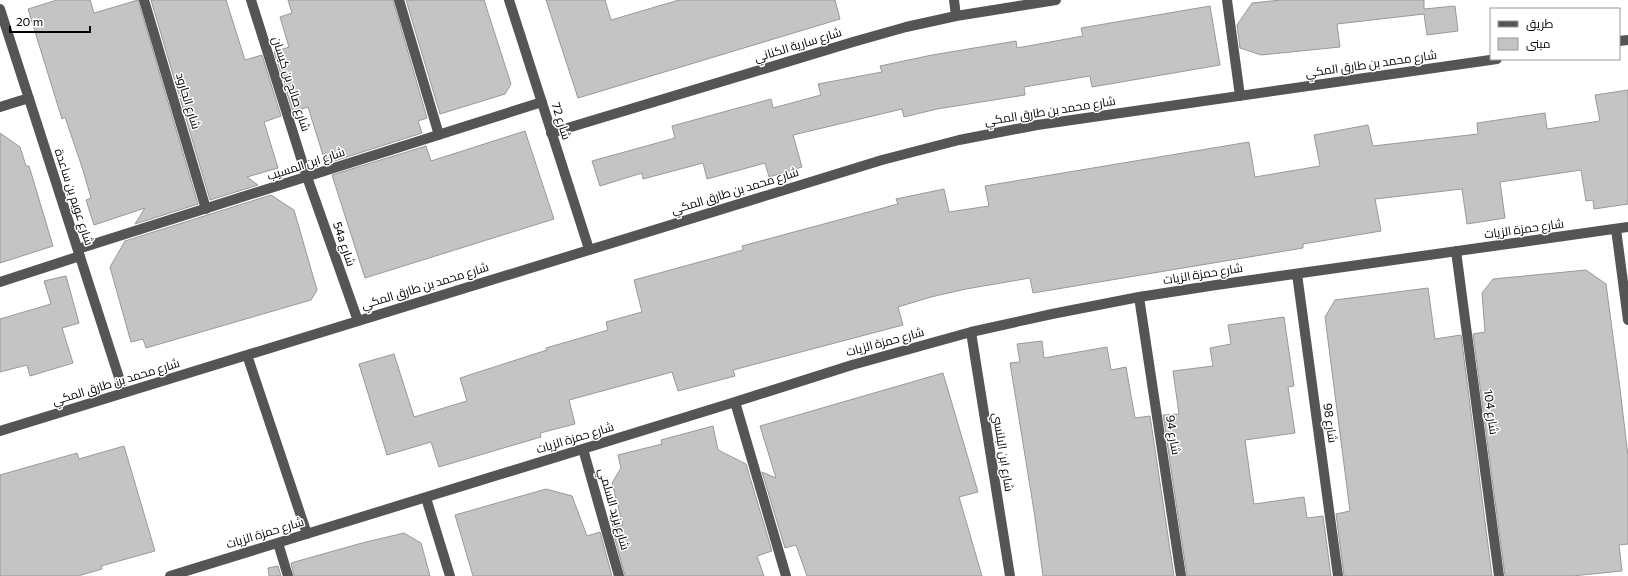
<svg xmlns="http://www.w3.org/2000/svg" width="1628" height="576" viewBox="0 0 1628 576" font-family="Commissioner,Cairo,sans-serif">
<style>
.building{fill:#c4c4c4;stroke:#999}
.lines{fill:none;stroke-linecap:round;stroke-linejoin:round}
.minor{stroke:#555;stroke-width:10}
.labels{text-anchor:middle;stroke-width:3;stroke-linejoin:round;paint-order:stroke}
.street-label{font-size:12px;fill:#000;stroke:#fff}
</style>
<rect width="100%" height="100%" fill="#fff"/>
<path class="building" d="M57 0H90L94 13 138 0 198 204 135 224 145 208 94 225 86 200 91 198 83 170 65 117 62 119 28 9Z
M151 0H226L245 60 262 55 281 116 264 122 278 168 247 177 258 185 210 200Z
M288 0H393L427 118 418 121 422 133 328 163 325 154 323 155 308 107 293 112 274 52 289 47 280 17 292 13Z
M406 0H484L511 84 505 94 440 114Z
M546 0H605L611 20 679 0H835L840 19 578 98Z
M1281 0H1424V9L1455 6 1458 31 1427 35 1424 14 1337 24 1340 47 1261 55 1240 48 1237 25 1252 3Z
M1210 6 1220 65 1092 87 1090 76 1024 87 1025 95 937 109 904 117 902 109 793 135 802 167 769 177 765 163 707 179 703 163 643 179 642 173 600 186 592 161 675 138 672 126 771 99 773 108 821 95 818 84 882 72 880 66 932 55 1016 41 1017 48 1083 36 1081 28Z
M1628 90V204L1594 209 1593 200 1586 201 1581 170 1500 182 1505 218 1467 224 1462 189 1375 199 1381 231 1303 244V248L1033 293 1030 278 966 289 931 297 898 307 903 325 733 370 735 376 678 391 672 372 569 400 575 424 540 433 541 437 439 467 431 442 387 455 359 364 394 354 414 417 467 401 460 378 547 350 546 348 608 330 606 322 642 312 634 280 743 250 742 246 898 204 896 199 944 189 949 212 989 206 985 186 1249 142 1255 177 1320 166 1314 135 1368 125 1373 146 1478 134 1477 123 1545 113 1547 129 1600 121 1595 95Z
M525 131 554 219 365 278 332 175 426 146 431 161Z
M0 133 20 147 26 166H29L53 246 0 263Z
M271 195 294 210 317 290 311 300 146 348 143 339 131 342 110 267 125 241Z
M1586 270 1606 284 1620 389 1628 456V544L1619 545 1622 571 1572 576H1505L1473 334 1485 332 1482 293 1493 279Z
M66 276 79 323 62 328 73 363 30 376 27 365 0 372V319L51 304 44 281Z
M1428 288 1435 339 1461 335 1492 576H1344L1336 514 1350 511 1325 317 1335 300Z
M1284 317 1294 386 1288 387 1295 433 1245 440 1254 504 1304 497 1307 518 1323 516 1331 576H1187L1163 415 1179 414 1173 371 1213 366 1210 348 1231 344 1228 325Z
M1042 341 1044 358 1107 347 1111 370 1126 367 1135 418 1150 416 1174 576H1043L1034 511 1010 363 1020 362 1017 344Z
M943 373 978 492 959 497 982 576H807L796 545 785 548 762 472 776 478 760 426Z
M713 426 718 450 746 464 772 551 757 556 764 576H625L612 528 623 525 612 483 621 468 618 455 662 444 661 440Z
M124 446 155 551 101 566 102 569 78 576H0V475L77 453 79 459Z
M546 489 572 496 587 536 600 532 612 576H473L455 515Z
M404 533 421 543 430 576H294L291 563 362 543Z
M278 566 281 576H269L268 568Z"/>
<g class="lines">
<path class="minor" d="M144 0 206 209
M251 0 307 177 358 321
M399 0 439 135
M509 0 589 249
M954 0 956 16
M1227 0 1240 96
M0 9 124 393
M1619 41 1628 40
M0 107 29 98
M551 133 853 42 906 27 956 16 1056 0
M1616 229 1628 320
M78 249 542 102
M1456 251 1499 576
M1297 274 1338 576
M0 282 80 256
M1139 297 1181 576
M971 332 1010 576
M247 355 307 534
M735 402 786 576
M0 431 882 160 959 140 1037 125 1497 59
M583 449 619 576
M426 498 450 576
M278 543 288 576
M170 576 735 402 852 365 971 332 1052 314 1139 297 1216 285 1628 227"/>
</g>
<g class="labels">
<g class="street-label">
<text transform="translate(798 45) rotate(-17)" y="4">شارع سارية الكناني</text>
<text transform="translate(1371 64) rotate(-8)" y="4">شارع محمد بن طارق المكي</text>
<text transform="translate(291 84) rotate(72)" y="4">شارع صالح بن كيسان</text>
<text transform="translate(188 101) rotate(73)" y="4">شارع الجارود</text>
<text transform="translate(1050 111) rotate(-9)" y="4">شارع محمد بن طارق المكي</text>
<text transform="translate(561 121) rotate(72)" y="4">شارع 72</text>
<text transform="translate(306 164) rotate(-18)" y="4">شارع ابن المسيب</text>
<text transform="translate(735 191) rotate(-17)" y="4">شارع محمد بن طارق المكي</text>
<text transform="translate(74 197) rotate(72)" y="4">شارع عويم بن ساعدة</text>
<text transform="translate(1524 229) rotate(-8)" y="4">شارع حمزة الزيات</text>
<text transform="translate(344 244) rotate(71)" y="4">54a شارع</text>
<text transform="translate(1203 274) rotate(-9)" y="4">شارع حمزة الزيات</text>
<text transform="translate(425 286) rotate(-17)" y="4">شارع محمد بن طارق المكي</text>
<text transform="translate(885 342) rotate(-15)" y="4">شارع حمزة الزيات</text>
<text transform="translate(116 382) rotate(-17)" y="4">شارع محمد بن طارق المكي</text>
<text transform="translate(1491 412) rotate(82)" y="4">شارع 104</text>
<text transform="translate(1330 423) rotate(82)" y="4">شارع 98</text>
<text transform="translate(1173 435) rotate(81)" y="4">شارع 94</text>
<text transform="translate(575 438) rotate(-17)" y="4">شارع حمزة الزيات</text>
<text transform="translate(1003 452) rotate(81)" y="4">شارع ابن البلنسي</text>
<text transform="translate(614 509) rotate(74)" y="4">شارع يزيد السلمي</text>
<text transform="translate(265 533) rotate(-17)" y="4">شارع حمزة الزيات</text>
</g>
</g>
<rect x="1490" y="8" width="130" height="52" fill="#ffffff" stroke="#999999"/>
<rect x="1498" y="21" width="20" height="6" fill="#555555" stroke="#999999"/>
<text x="1526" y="28" font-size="12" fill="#000000">طريق</text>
<rect x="1498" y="38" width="20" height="12" fill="#c4c4c4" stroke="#999999"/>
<text x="1526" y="48" font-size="12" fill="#000000">مبنى</text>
<path d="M10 26v6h80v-6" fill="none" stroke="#000000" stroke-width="2"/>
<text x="16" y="26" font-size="12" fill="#000000" stroke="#ffffff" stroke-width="3" paint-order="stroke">20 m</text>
</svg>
